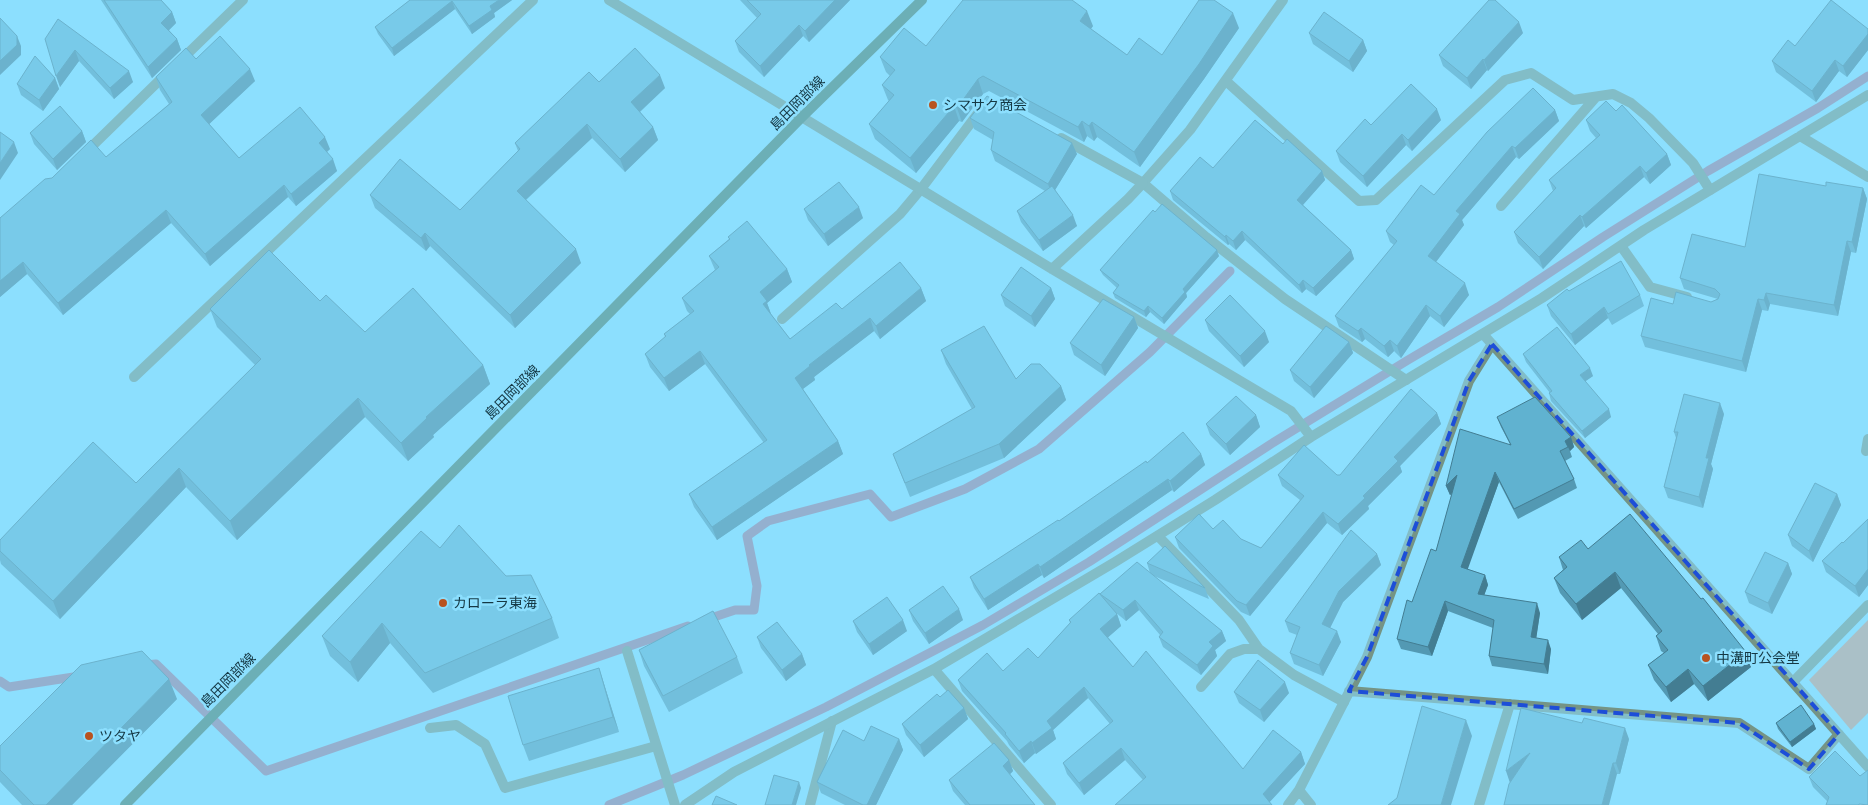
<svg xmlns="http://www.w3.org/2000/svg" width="1868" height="805" viewBox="0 0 1868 805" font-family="'Archivo Narrow','Noto Sans JP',sans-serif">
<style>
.green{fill:#cf9c86}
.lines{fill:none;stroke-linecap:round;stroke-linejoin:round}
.stream{stroke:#9e7898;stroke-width:9}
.lane{stroke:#759485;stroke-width:10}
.street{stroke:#759485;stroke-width:10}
.secondary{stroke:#467560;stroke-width:10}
.wall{fill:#5399b3}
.shaded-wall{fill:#437d92}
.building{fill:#60b2d0;stroke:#437d92}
.marked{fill:none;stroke:#1d4ed8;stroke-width:4;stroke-dasharray:10 6;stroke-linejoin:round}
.poi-dot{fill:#b85320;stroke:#8cdffe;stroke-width:2}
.labels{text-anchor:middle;stroke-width:5;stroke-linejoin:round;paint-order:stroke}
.street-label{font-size:14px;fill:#153844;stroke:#8cdffe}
.poi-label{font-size:14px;fill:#153844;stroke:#8cdffe;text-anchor:start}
</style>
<rect width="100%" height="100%" fill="#8cdffe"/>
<path class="green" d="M1868 620V713L1851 730 1809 680Z"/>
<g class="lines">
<path class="stream" d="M705 620 735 610H754L757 586 747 536 768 521 870 494 891 517 965 489 1039 449 1150 352 1230 271
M145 665 156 664 266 771 688 626
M0 681 9 687 80 676
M609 805 683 775 826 707 983 625 1089 562 1271 444 1408 360 1498 307 1603 237 1708 171 1818 108 1868 76"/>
<path class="lane" d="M1283 0 1190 130 1143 183 1206 237 1285 299 1406 380
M1226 81 1359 201 1376 200 1505 80 1531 73 1573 100 1613 94 1631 103 1649 118 1693 163 1710 190
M1501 206 1596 97
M1621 246 1650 287 1687 297
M782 319 900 214 921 189
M134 377 533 0
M1866 451 1868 439
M1158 536 1239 620 1259 649
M1793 682 1868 605
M1201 687 1230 654 1244 649H1259L1294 675 1344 702
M810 805 832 721"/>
<path class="street" d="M609 0 1052 269 1291 411 1311 437
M180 61 243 0
M1800 136 1868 177
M85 153 166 74
M921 189 979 112
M1052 269 1128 199 1143 183 1061 138
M1483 334 1868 767
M627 651 675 805
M934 669 1051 805
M1349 691 1739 723 1809 769 1839 734
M430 728 456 725 485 744 505 788 656 746
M1299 790 1311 805
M685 805 734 772 934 669 1115 562 1215 500 1311 437 1542 298 1644 230 1868 95
M1288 805 1299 790 1367 657 1469 381 1492 344
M1479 805 1510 704"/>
<path class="secondary" d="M125 805 802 117 922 0"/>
</g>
<path class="wall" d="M101 0H161L172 12 176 23 169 30 177 39 181 50 152 78Z
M410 0H512L494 13 495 17 472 34 455 9 394 56 378 34 375 27Z
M740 0H850L809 42 803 36 764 77 739 52 735 41 757 18Z
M58 19 133 82 114 99 79 61 60 87Z
M1093 26 1091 29 1127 55H1162L1239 28 1204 79 1140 167 1097 137 1094 141 1087 136 1084 142 989 91 983 94 962 122 959 121 916 173 875 139 869 124 889 101 888 100 882 85 890 76 886 72 880 57 926 46Z
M1868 29V50L1847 77 1839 71 1816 102 1776 72 1772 61Z
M1309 33 1363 40 1367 51 1353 72 1313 44Z
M1523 33 1488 71 1487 70 1471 89 1443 66 1439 55Z
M196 59 255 81 209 124 239 158 330 149 327 152 337 171 296 206 288 197 210 266 171 223 63 315 27 274 0 297V218L52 178 106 157 169 104 160 90 156 77Z
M55 78 59 89 43 111 21 95 17 84Z
M599 82 665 88 640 112 653 127 658 140 625 172 592 138 526 200 581 263 515 328 430 246 426 251 375 208 370 195 460 210 518 151 515 143Z
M1555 110 1559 121 1519 159 1516 157 1462 220 1464 225 1436 262 1469 295 1444 327 1430 316 1401 358 1394 351 1388 357 1365 339 1362 342 1339 327 1335 316 1394 245 1390 242 1386 231Z
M1616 111 1667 154 1671 165 1650 184 1644 177 1586 228 1584 226 1543 269 1518 243 1514 232 1553 191 1549 180 1596 138 1590 131 1586 120Z
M970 118 1077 154 1055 190 1077 226 1043 251 1021 222 1017 211 1045 191 995 161 991 150 993 140 974 129Z
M1441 120 1412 151 1406 145 1367 187 1340 162 1336 151 1371 125Z
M82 131 86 142 57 170 34 144 30 133Z
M1283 144 1322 171 1325 180 1303 205 1351 250 1354 259 1316 296 1306 289 1302 293 1245 240 1236 250 1229 244 1228 245 1173 200 1170 191 1213 168Z
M1826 186 1863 188 1867 199 1856 253 1851 252 1838 316 1770 304 1768 311 1762 310 1746 372 1645 347 1641 336 1673 304 1711 302 1718 299 1684 289 1680 278 1745 247Z
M804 209 863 218 828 246 808 220Z
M728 237 787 269 792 282 767 303 771 314 790 339 842 309 921 288 926 301 880 339 874 331 814 377 815 380 803 389 838 441 843 454 717 540 694 507 689 494 764 443 705 364 669 391 650 367 645 354 665 337 664 334 690 314 687 311 682 298 715 270 709 256 729 239Z
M1219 256 1186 293 1187 297 1164 324 1150 312 1146 317 1115 298 1113 293 1117 288 1103 275 1100 270Z
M1051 288 1055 299 1035 327 1005 306 1001 295Z
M1569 291 1640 295 1644 306 1612 325 1608 318 1575 345 1551 316 1547 305Z
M320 301 365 332 483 365 490 384 433 435 434 437 408 461 365 417 237 540 186 487 60 619 1 564 0 560V540L136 483 255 365 217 327 210 309Z
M1134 317 1138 328 1105 376 1074 355 1070 343Z
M1205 320 1269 342 1244 367 1209 331Z
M1349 342 1353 353 1314 398 1294 381 1290 370Z
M941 350 1016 379 1061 386 1066 400 1004 458 910 497 893 454 972 409 946 364Z
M1523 354 1593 376 1585 381 1611 417 1585 438 1551 401 1549 393H1550L1526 362Z
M1437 413 1441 424 1400 466 1402 472 1368 506 1369 509 1342 535 1327 523 1250 616 1241 612 1179 548 1175 537 1213 529 1241 539 1261 548 1300 500 1282 486 1278 475H1340Z
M1724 414 1711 464 1713 469 1703 508 1668 498 1664 487 1676 438 1674 432Z
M1256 415 1260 427 1230 455 1210 435 1206 424Z
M1497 417 1571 437 1574 447 1570 451 1572 457 1565 461 1574 479 1577 488 1518 519 1499 482 1467 569 1485 575 1488 585 1484 595 1540 613 1536 638 1551 649 1548 674 1492 666 1489 656 1493 628 1448 611 1432 656 1401 649 1397 639 1412 602 1436 551 1452 494 1450 495 1446 486 1510 444 1501 427Z
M1201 454 1205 465 1174 492 1172 490 1044 578 1042 575 988 610 974 588 970 577 1059 521 1147 463Z
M1837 494 1841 505 1813 562 1792 546 1788 535Z
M1868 519V585L1859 597 1826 572 1822 561 1843 543Z
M440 548 506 576 552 618 559 638 433 693 390 643 358 682 330 656 322 636Z
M1588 549 1751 667 1708 701 1694 684 1671 702 1654 680 1648 665 1664 653 1661 651 1656 636 1658 634 1621 588 1582 620 1560 593 1554 578 1563 570 1559 557Z
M1377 554 1381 565 1343 602 1330 628 1341 642 1323 676 1294 664 1290 653 1297 635 1289 632 1285 621Z
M1147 563 1205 588 1209 599 1154 576 1222 631 1226 641 1215 650 1217 656 1201 675 1163 647 1159 637 1160 635 1139 610 1126 621 1115 612 1117 614 1121 626 1108 637 1133 667 1243 769 1301 752 1305 764 1269 802 1143 780 1125 760 1084 795 1067 774 1063 763 1110 724 1088 698 1053 730 1056 739 1036 754 1035 753 1024 763 1009 745 1007 741 962 691 958 680 1003 671 1038 658 1070 623 1069 620 1101 595 1150 573Z
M1788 563 1792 574 1772 614 1749 603 1745 592Z
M909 610 963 620 929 644 913 621Z
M853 621 907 631 873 655 857 632Z
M757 637 802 654 806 665 786 681 761 648Z
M639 650 737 657 743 673 669 712 644 666Z
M599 668 619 732 529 761 523 745Z
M1234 692 1289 693 1264 722 1239 703Z
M940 697 964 708 968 719 924 757 906 735 902 724Z
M177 699 72 805H22L0 782V746Z
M1776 723 1814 724 1816 729 1792 747 1778 729Z
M899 739 903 750 876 805H845L821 793 817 782 864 741Z
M1629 739 1620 774H1617L1504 805Z
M1009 760 1013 771 1010 774 1035 805H965L953 791 949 780Z
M1860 776 1828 802 1813 787 1809 777Z"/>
<path class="shaded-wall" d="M499 0H512L494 13 495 17 472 34 469 26 490 6Z
M835 0H850L809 42 805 31Z
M452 1 455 9 394 56 392 48Z
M1087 11 1093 26 1085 36 1080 21Z
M172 12 176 23 165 34 161 23Z
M1233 13 1239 28 1204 79 1140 167 1134 152Z
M1519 22 1523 33 1488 71 1484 60Z
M799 25 803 36 764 77 760 66Z
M1868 34V50L1847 77 1843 66Z
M17 36 21 46V55L0 75V61Z
M177 39 181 50 152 78 148 67Z
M1363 40 1367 51 1353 72 1349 61Z
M75 50 79 61 60 87 56 76Z
M1483 59 1487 70 1471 89 1467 78Z
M1835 60 1839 71 1816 102 1812 91Z
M250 69 255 81 205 128 201 115Z
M129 71 133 82 114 99 110 88Z
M660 75 665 88 635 116 631 102Z
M55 78 59 89 43 111 39 100Z
M978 79 983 94 962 122 957 108Z
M954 106 959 121 916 173 910 158Z
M1437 109 1441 120 1412 151 1408 140Z
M1555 110 1559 121 1519 159 1515 148Z
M1082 121 1087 136 1084 142 1078 127Z
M1092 122 1097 137 1094 141 1089 126Z
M587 124 592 138 521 204 517 191Z
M653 127 658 140 625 172 620 159Z
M82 131 86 142 57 170 53 159Z
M1402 134 1406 145 1367 187 1363 176Z
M325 137 330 149 323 155 319 143Z
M14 142 18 153 0 180V163Z
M1072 143 1077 154 1052 195 1048 184Z
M1512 146 1516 157 1462 220 1464 225 1432 267 1428 256 1456 211Z
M1667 154 1671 165 1650 184 1646 173Z
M333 159 337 171 296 206 291 194Z
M1640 166 1644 177 1586 228 1582 217Z
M1322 171 1325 180 1300 208 1297 200Z
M284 185 288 197 210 266 205 254Z
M1863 188 1867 199 1856 253 1852 242Z
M859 207 863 218 828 246 824 234Z
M166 210 171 223 63 315 58 303Z
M1073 215 1077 226 1043 251 1039 240Z
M1580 215 1584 226 1543 269 1539 257Z
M1242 231 1245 240 1236 250 1233 241Z
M425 233 430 246 426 251 421 238Z
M1226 235 1229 244 1228 245 1225 237Z
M1847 241 1851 252 1838 316 1834 305Z
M576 249 581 263 515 328 510 315Z
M1217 250 1219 256 1186 293 1187 297 1164 324 1162 318 1183 289Z
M1351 250 1354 259 1316 296 1313 288Z
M23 262 27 274 0 297V281Z
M787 269 792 282 767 303 771 314 768 317 760 292Z
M1303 280 1306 289 1302 293 1299 285Z
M1465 283 1469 295 1444 327 1440 316Z
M921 288 926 301 880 339 876 326Z
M1051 288 1055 299 1035 327 1031 316Z
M1766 293 1770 304 1768 311 1764 300Z
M1758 299 1762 310 1746 372 1742 361Z
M1426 305 1430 316 1401 358 1397 346Z
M1148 306 1150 312 1146 317 1144 311Z
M1604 307 1608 318 1575 345 1571 334Z
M1134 317 1138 328 1105 376 1101 365Z
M870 318 874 331 814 377 815 380 800 391 795 378 809 365Z
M1361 328 1365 339 1362 342 1358 331Z
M1265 331 1269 342 1244 367 1240 356Z
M1390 340 1394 351 1388 357 1384 346Z
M1349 342 1353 353 1314 398 1310 387Z
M700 351 705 364 669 391 664 378Z
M483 365 490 384 433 435 434 437 408 461 401 443 426 417Z
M1590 368 1593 376 1583 383 1580 375Z
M1061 386 1066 400 1004 458 999 444Z
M358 398 365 417 237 540 230 521Z
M1720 403 1724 414 1711 464 1713 469 1703 508 1699 497 1706 458Z
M1609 409 1611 417 1585 438 1582 431Z
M1437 413 1441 424 1400 466 1402 472 1368 506 1369 509 1342 535 1338 524 1363 496 1394 457Z
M1256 415 1260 427 1230 455 1226 444Z
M1571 437 1574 447 1570 451 1565 441Z
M838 441 843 454 717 540 712 527Z
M1201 454 1205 465 1174 492 1170 481Z
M179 468 186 487 60 619 53 601Z
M1495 472 1499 482 1465 577 1461 567Z
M1457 475 1460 485 1450 495 1446 486Z
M1168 479 1172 490 1044 578 1040 567Z
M1837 494 1841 505 1813 562 1809 551Z
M1323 512 1327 523 1250 616 1246 605Z
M1377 554 1381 565 1343 602 1326 636 1322 624 1339 591Z
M1788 563 1792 574 1772 614 1768 603Z
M1038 564 1042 575 988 610 984 599Z
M1868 569V585L1859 597 1855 586Z
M1615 572 1621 588 1582 620 1576 604Z
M1485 575 1488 585 1481 604 1478 594Z
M1135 600 1139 610 1126 621 1123 610Z
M1445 601 1448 611 1432 656 1428 647Z
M1537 603 1540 613 1535 647 1531 637Z
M959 609 963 620 929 644 925 633Z
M1117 614 1121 626 1105 640 1100 629Z
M903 620 907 631 873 655 869 644Z
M382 623 390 643 358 682 350 662Z
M1222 631 1226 641 1215 650 1217 656 1201 675 1197 665 1209 642Z
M1337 631 1341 642 1323 676 1319 665Z
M1548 640 1551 649 1548 674 1544 664Z
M1746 652 1751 667 1708 701 1703 686Z
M802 654 806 665 786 681 782 670Z
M599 668 619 732 613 717Z
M1688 669 1694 684 1671 702 1666 687Z
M169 679 177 699 72 805H46Z
M1285 682 1289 693 1264 722 1260 710Z
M1084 687 1088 698 1053 730 1056 739 1036 754 1032 743 1047 721Z
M964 708 968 719 924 757 920 745Z
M1466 720 1472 736 1451 805H1441Z
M1814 724 1816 729 1792 747 1790 742Z
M1625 728 1629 739 1620 774 1616 763Z
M899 739 903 750 876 805H867Z
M1031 741 1035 753 1024 763 1019 751Z
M1121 748 1125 760 1084 795 1079 783Z
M1301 752 1305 764 1267 805 1263 794Z
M1530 753 1510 783 1506 771Z
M1009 760 1013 771 1007 777 1003 766Z
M1613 763 1617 774 1609 805H1602Z
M799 782 801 788 796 805H792Z"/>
<path class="building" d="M104 0H161L172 12 161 23 177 39 148 67Z
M410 0H499L490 6 492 10 469 26 452 1 392 48 375 27Z
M747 0H835L805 31 799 25 760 66 735 41 761 14Z
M963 0H1072L1087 11 1080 21 1127 55 1139 38 1162 55 1199 0H1214L1233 13 1199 64 1134 152 1092 122 1089 126 1082 121 1078 127 983 76 978 79 957 108 954 106 910 158 869 124 894 95 882 85 895 70 880 57 904 28 926 46Z
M1489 0H1495L1519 22 1484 60 1483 59 1467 78 1439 55Z
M1831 0 1868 29V34L1843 66 1835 60 1812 91 1772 61 1788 40 1795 46Z
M1324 12 1363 40 1349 61 1309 33Z
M0 18 17 36V45L0 61Z
M58 19 129 71 110 88 75 50 56 76 45 39Z
M220 36 250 69 201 115 239 158 300 107 325 137 319 143 333 159 291 194 284 185 205 254 166 210 58 303 23 262 0 281V218L45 179 52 178 91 140 106 157 172 102 156 77 186 48 196 59Z
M635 48 660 75 631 102 653 127 620 159 587 124 517 191 576 249 510 315 425 233 421 238 370 195 400 159 460 210 520 149 515 143 589 72 599 82Z
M35 56 55 78 39 100 17 84Z
M1411 84 1437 109 1408 140 1402 134 1363 176 1336 151 1365 119 1371 125Z
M1533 88 1555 110 1515 148 1512 146 1456 211 1460 214 1428 256 1465 283 1440 316 1426 305 1397 346 1390 340 1384 346 1361 328 1358 331 1335 316 1397 241 1386 231 1421 185 1434 195 1487 132Z
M987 96 1072 143 1048 184 991 150 994 132 970 118Z
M1606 101 1616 111 1622 105 1667 154 1646 173 1640 166 1582 217 1580 215 1539 257 1514 232 1556 188 1549 180 1600 135 1586 120Z
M60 106 82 131 53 159 30 133Z
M1255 120 1283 144 1287 139 1322 171 1297 200 1351 250 1313 288 1303 280 1299 285 1242 231 1233 241 1226 235 1225 237 1170 191 1200 157 1213 168Z
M0 132 14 142 0 163Z
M1759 174 1826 186V182L1863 188 1852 242 1847 241 1834 305 1766 293 1764 300 1758 299 1742 361 1641 336 1651 298 1673 304 1676 292 1711 302 1718 299 1720 294 1715 289 1680 278 1692 234 1745 247Z
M839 182 859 207 824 234 804 209Z
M1052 186 1073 215 1039 240 1017 211Z
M1162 204 1217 250 1183 289 1185 292 1162 318 1148 306 1144 311 1113 293 1119 285 1100 270 1153 210 1155 212Z
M747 221 787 269 760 292 767 301 763 304 790 339 836 303 842 309 900 262 921 288 876 326 870 318 809 365 810 366 795 378 838 441 712 527 689 494 767 440 700 351 664 378 645 354 666 336 664 334 694 311 682 298 719 267 709 256 730 239 728 237Z
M269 250 320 301 326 295 365 332 413 288 483 365 426 417 427 418 401 443 358 398 230 521 179 468 53 601 0 551V540L93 442 136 483 261 359 210 309Z
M1621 261 1640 295 1608 314 1604 307 1571 334 1547 305 1567 289 1569 291Z
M1021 267 1051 288 1031 316 1001 295Z
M1230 295 1265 331 1240 356 1205 320Z
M1103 299 1134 317 1101 365 1070 343Z
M984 326 1016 379 1031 364H1040L1061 386 999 444 905 483 893 454 975 407 941 350Z
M1326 326 1349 342 1310 387 1290 370Z
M1557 327 1590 368 1580 375 1609 409 1582 431 1549 393 1552 391 1523 354Z
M1411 389 1437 413 1394 457 1398 461 1363 496 1365 498 1338 524 1323 512 1246 605 1237 601 1175 537 1199 514 1213 529 1223 520 1241 539 1261 548 1304 496 1278 475 1304 445 1337 475H1340Z
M1684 394 1720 403 1706 458H1709L1699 497 1664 487 1678 432H1674Z
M1236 396 1256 415 1226 444 1206 424Z
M1535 397 1571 437 1565 441 1568 447 1560 451 1574 479 1514 509 1495 472 1461 567 1485 575 1478 594 1537 603 1531 637 1548 640 1544 664 1489 656 1494 620 1445 601 1428 647 1397 639 1407 600 1412 602 1431 549 1436 551 1457 475 1446 486 1460 429 1511 445 1497 417Z
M1183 432 1201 454 1170 481 1168 479 1040 567 1038 564 984 599 970 577 1058 520 1059 521 1146 461 1147 463Z
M1815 483 1837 494 1809 551 1788 535Z
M1630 514 1701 599 1703 598 1746 652 1703 686 1688 669 1666 687 1648 665 1668 650 1656 636 1662 631 1615 572 1576 604 1554 578 1567 567 1559 557 1581 540 1588 549Z
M1868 519V569L1855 586 1822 561 1842 542 1843 543Z
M459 525 506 576 531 575 552 618 425 673 382 623 350 662 322 636 421 531 440 548Z
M1351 530 1377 554 1339 591 1322 624 1337 631 1319 665 1290 653 1300 627 1285 621Z
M1165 546 1205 588 1147 563Z
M1765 552 1788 563 1768 603 1745 592Z
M1137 562 1222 631 1209 642 1213 646 1197 665 1159 637 1163 632 1135 600 1123 610 1100 594Z
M943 586 959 609 925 633 909 610Z
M1099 593 1117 614 1100 629 1133 667 1146 651 1243 769 1273 730 1301 752 1263 794 1272 805H1115L1146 777 1121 748 1079 783 1063 763 1113 721 1084 687 1047 721 1052 728 1032 743 1031 741 1019 751 1005 734 1006 733 958 680 987 653 1003 671 1028 648 1038 658 1071 622 1069 620Z
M887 597 903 620 869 644 853 621Z
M713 611 737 657 663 696 639 650Z
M777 622 802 654 782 670 757 637Z
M142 651 169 679 46 805H34L0 770V746L81 665Z
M1258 660 1285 682 1260 710 1234 692Z
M599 668 613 717 523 745 508 696Z
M948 690 964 708 920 745 902 724 937 694 940 697Z
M1801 705 1814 724 1790 742 1776 723Z
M1422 706 1466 720 1441 805H1388L1397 798Z
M1521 708 1582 723 1584 718 1625 728 1616 763H1613L1602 805H1504L1509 784 1530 753 1506 771Z
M871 726 899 739 867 805H863L817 782 843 730 864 741Z
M994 743 1009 760 1003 766 1035 805H970L949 780Z
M1835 751 1860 776 1868 770V805L1859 804V805H1826L1829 797 1809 777Z
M774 775 799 782 792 805H765Z
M716 796 737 805H712Z"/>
<path d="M0 0H1868V805H0ZM1492 344 1839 734 1809 769 1739 723 1349 691 1367 657 1469 381Z" fill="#8cdffe" fill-opacity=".55" fill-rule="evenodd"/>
<path class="marked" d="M1492 344 1839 734 1809 769 1739 723 1349 691 1367 657 1469 381Z"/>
<g class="poi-dot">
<circle cx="933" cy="105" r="5"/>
<circle cx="443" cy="603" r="5"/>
<circle cx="1706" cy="658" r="5"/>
<circle cx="89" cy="736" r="5"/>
</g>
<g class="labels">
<g class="street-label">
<text transform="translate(797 103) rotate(-45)" y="5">島田岡部線</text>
<text transform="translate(512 392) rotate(-45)" y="5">島田岡部線</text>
<text transform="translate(228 680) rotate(-45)" y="5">島田岡部線</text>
</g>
<g class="poi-label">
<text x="943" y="110">シマサク商会</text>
<text x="453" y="608">カローラ東海</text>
<text x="1716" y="663">中溝町公会堂</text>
<text x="99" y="741">ツタヤ</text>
</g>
</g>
</svg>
